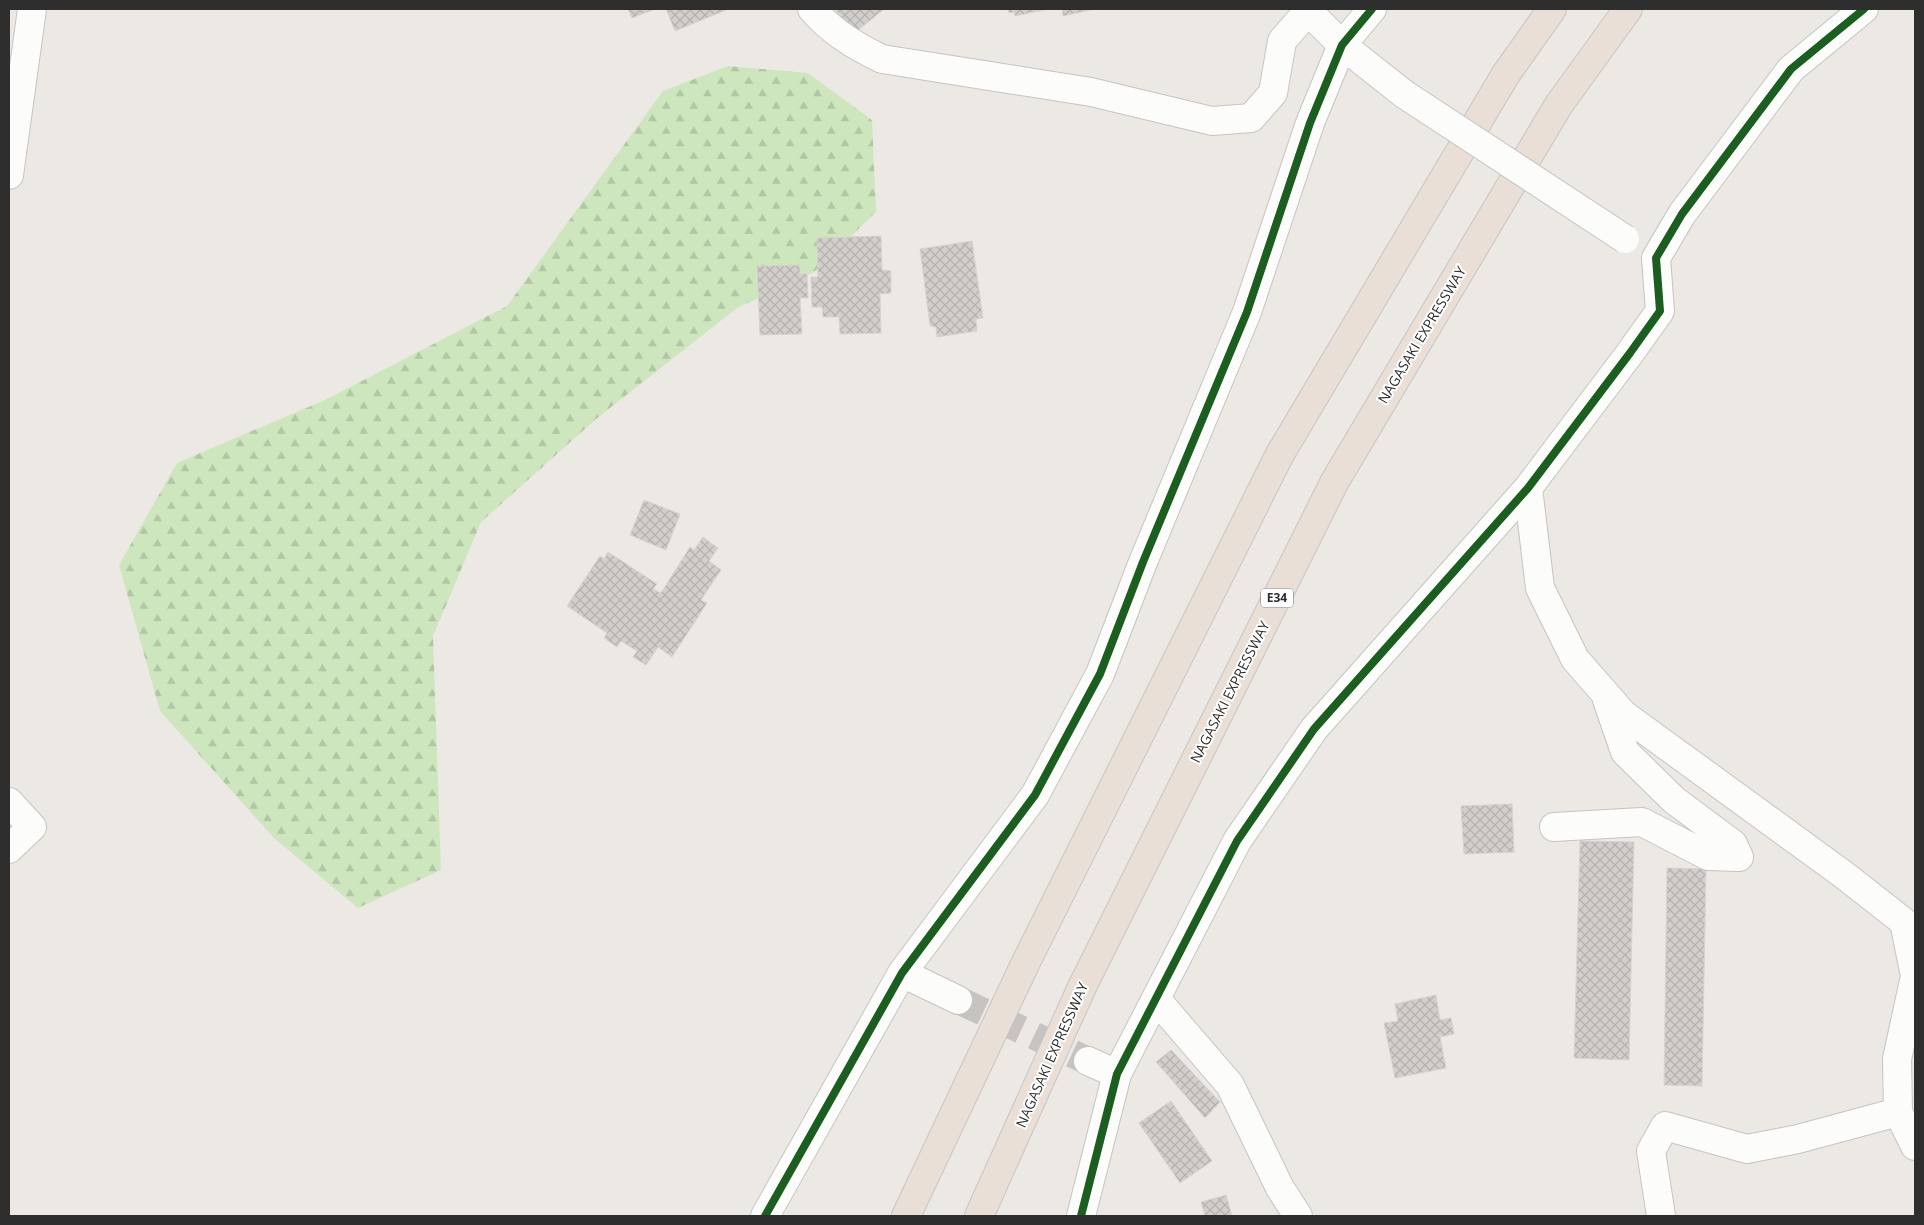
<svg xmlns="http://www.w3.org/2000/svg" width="1924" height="1225" viewBox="0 0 1924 1225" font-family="'Open Sans',sans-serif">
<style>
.forest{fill:url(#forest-firs)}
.building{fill:url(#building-cross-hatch);stroke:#d7d4d0}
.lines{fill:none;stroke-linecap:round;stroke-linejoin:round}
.minor-tunnel{stroke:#c6c3c0;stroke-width:28;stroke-dasharray:28 14;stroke-linecap:butt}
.minor-casing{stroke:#c5c4c5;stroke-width:30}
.highway-casing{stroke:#c6c5c4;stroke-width:30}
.minor{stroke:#fcfcfb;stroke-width:28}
.highway{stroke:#eadfd6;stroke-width:28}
.minor-bridge-casing{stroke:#c5c4c5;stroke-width:30;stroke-linecap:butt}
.minor-bridge{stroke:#fcfcfb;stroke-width:28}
.cycleway-casing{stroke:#fff;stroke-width:11}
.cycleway{stroke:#1b5e20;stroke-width:8}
.labels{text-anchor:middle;stroke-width:4;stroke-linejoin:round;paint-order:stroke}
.shield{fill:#fff;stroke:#6d6d6d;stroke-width:1}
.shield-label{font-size:12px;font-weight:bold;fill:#2e2e2e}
.street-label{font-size:14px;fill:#2e2e2e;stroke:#fff}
</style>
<defs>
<pattern id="forest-firs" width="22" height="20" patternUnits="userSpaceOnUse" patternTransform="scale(1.25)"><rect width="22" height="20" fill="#cee6be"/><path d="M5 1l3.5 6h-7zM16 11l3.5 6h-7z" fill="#b1c6a4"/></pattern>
<pattern id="building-cross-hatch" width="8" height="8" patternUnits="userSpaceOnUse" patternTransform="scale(1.25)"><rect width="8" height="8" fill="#d1cecb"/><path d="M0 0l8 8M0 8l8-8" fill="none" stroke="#b4b1af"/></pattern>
</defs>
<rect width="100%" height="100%" fill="#ece8e4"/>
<path class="forest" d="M728 66 808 73 872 120 876 212 814 272 737 308 596 419 481 522 433 636 441 870 358 908 274 838 160 711 119 565 177 463 325 400 507 306 663 91Z"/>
<path class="building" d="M628 9H655L632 18Z
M666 9H725L726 10 675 31Z
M835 9H884L857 31 843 19Z
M1008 9H1049L1015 16 1014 12 1009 13Z
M1062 9H1095L1063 16Z
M881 236 882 270 891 271V293L880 294 881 333 840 334 839 317H823L822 307H812L811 277H818L817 238Z
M972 241 983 318 976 319 977 331 937 337 936 327 930 326 920 249Z
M800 265V274H807L808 298H800L802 334 760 335 757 266Z
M644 500 680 514 666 550 630 535Z
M703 537 718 548 709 561 721 570 701 600 707 603 672 657 658 647 646 665 633 657 637 651 621 641 617 647 604 638 607 633 567 606 600 556 604 559 608 552 657 584 653 589 661 593 690 547 694 550Z
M1512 804 1514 852 1464 854 1461 806Z
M1580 841 1634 842 1629 1060 1574 1058Z
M1667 868 1706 869 1702 1086 1664 1085Z
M1436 995 1440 1020 1451 1018 1454 1034 1440 1037 1446 1068 1395 1078 1384 1023 1398 1021 1395 1004Z
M1171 1050 1220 1102 1205 1118 1156 1062Z
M1171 1101 1212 1161 1180 1183 1139 1123Z
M1226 1195 1232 1216H1205L1201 1202Z"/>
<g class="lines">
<path class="minor-tunnel" d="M958 1000 1088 1061"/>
<g class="minor-casing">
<path id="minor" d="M812 9C832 32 855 46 882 59L1091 92 1212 121 1251 118 1273 93 1282 41 1308 11 1342 45 1404 94
M9 175 32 9
M1528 488 1540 588 1575 659 1623 714 1844 875 1904 922 1915 976 1897 1059 1898 1112 1915 1146
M9 802 32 827 9 849
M1554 827 1642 822 1708 856 1739 857 1733 844 1674 800 1625 752 1607 700
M902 973 958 1000
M1156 999 1230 1085 1280 1188 1298 1216
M1088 1061 1117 1074
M765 1216 902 973 1035 795 1100 674 1143 562 1247 312 1310 123 1342 45 1372 9
M1081 1216 1117 1074 1237 841 1314 729 1528 488 1630 353 1660 311 1656 258 1682 214 1791 69 1864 9
M1661 1216 1651 1151 1665 1126 1747 1149 1798 1139 1898 1112"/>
</g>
<g class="highway-casing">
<path id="highway" d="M906 1216 1026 962 1280 454 1506 74 1552 9
M979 1216 1082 987 1335 481 1558 106 1628 9"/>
</g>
<use href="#minor" class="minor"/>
<use href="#highway" class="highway"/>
<g class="minor-bridge-casing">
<path id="minor-bridge" d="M1404 94 1625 239"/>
</g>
<use href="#minor-bridge" class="minor-bridge"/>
<g class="cycleway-casing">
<path id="cycleway" d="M765 1216 902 973 1035 795 1100 674 1143 562 1247 312 1310 123 1342 45 1372 9
M1081 1216 1117 1074 1237 841 1314 729 1528 488 1630 353 1660 311 1656 258 1682 214 1791 69 1864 9"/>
</g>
<use href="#cycleway" class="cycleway"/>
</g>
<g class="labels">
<rect class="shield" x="1261" y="588.5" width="32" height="19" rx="4"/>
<g class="shield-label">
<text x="1277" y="602">E34</text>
</g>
<g class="street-label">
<text transform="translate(1422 335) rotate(-59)" y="5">NAGASAKI EXPRESSWAY</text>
<text transform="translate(1230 692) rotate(-63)" y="5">NAGASAKI EXPRESSWAY</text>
<text transform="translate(1052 1055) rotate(-66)" y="5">NAGASAKI EXPRESSWAY</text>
</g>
</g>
<rect width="1924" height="1225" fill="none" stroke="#2e2e2e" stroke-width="20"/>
</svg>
